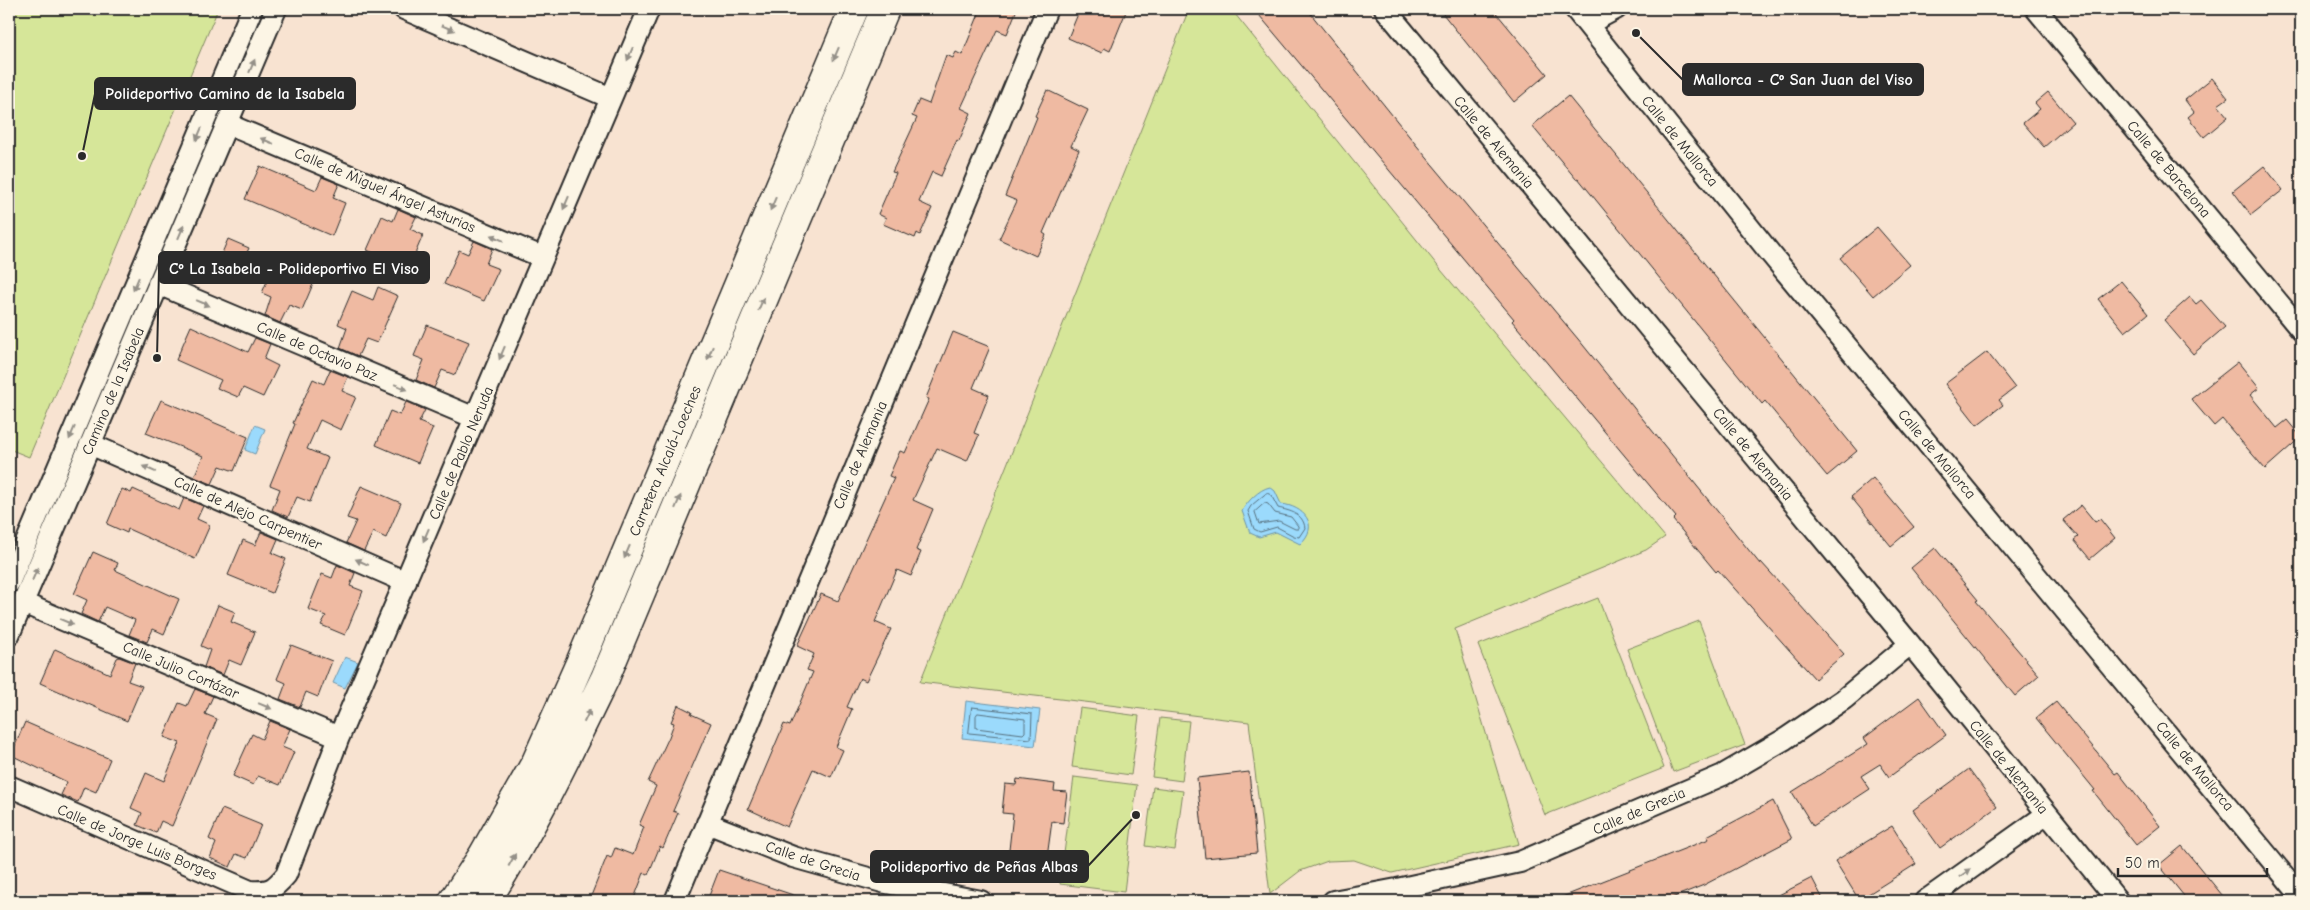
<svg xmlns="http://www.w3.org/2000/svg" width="2310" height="910" viewBox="0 0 2310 910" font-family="'Comic Neue',sans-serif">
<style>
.green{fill:#d6e699;stroke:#808862}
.water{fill:#9bdafc;stroke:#6e94a8}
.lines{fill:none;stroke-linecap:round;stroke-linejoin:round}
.shore{stroke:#58717f;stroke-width:1}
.building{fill:#efbaa2;stroke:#2b2b2b}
.street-casing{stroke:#2b2b2b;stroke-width:24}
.secondary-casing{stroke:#2b2b2b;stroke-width:31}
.street{stroke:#fcf5e5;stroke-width:20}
.secondary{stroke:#fcf5e5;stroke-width:28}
.oneway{fill:#949088}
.labels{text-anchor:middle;stroke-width:5;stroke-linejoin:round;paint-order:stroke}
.street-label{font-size:15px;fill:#2b2b2b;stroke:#fcf5e5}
.leader{fill:none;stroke:#2b2b2b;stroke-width:2}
.callout-dot{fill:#2b2b2b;stroke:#fcf5e5;stroke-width:2}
.callout{fill:#2b2b2b;stroke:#2b2b2b;stroke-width:2}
.callout-label{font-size:16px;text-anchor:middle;font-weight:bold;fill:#fff}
</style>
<rect width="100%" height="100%" fill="#f8e3d1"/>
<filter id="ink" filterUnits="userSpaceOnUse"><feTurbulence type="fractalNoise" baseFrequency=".02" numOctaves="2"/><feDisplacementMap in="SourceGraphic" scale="10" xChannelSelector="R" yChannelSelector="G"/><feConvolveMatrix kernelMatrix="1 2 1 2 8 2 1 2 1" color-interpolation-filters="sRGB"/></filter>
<g filter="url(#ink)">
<path class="green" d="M9 9H218L29 457 9 449Z
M1189 9H1231L1441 270 1665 537 1646 550 1455 629 1519 844 1392 873 1354 860 1328 861 1300 871 1270 894 1249 722 920 682Z
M1598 598 1664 768 1545 815 1478 645Z
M1699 621 1745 745 1673 772 1627 649Z
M1080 708 1139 716 1131 775 1072 767Z
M1160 718 1189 721 1182 781 1152 777Z
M1074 777 1137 785 1124 892 1060 884Z
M1153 787 1183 791 1175 850 1145 846Z"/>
<path class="water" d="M255 425 265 429 255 454 245 450Z
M1270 487 1275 491 1281 504C1303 506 1321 525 1300 544L1276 532 1259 537 1250 533 1242 511C1247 502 1259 489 1270 487Z
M345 657 358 662 345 688 333 683Z
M966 701 1040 710 1035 746 962 738Z"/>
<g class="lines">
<path class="shore" d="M1267 493 1271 495 1278 508C1290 511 1303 513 1305 528L1299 537 1294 536 1277 527 1260 532 1254 529 1248 511 1251 506Z
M1265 503 1268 504 1275 513 1291 517 1298 526V529H1295L1279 521 1259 524 1255 512Z
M972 707 1032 714 1031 739 969 733Z
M978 713 1025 719V732L1023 734 976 728V716Z"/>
</g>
<path class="building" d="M981 9H1017L1007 34 997 30 961 108 971 113 959 141 957 140 941 176 932 172 919 202 932 208 920 235 917 233 915 238 883 224 886 218 878 214 896 173 892 172 917 118 912 116 919 100 929 104 946 55 953 58 956 52 962 55Z
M1080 9H1127L1110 51 1104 48 1102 53 1068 38Z
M1254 9H1307L1417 146 1583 345 1760 564 1761 562 1844 654 1815 679 1718 570 1716 572 1673 520 1676 517 1512 321 1514 319Z
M1439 9H1493L1547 74 1514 102Z
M2212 78 2228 98 2218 105 2228 117 2204 137 2188 117 2194 112 2185 100Z
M1047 90 1088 110 1071 146 1079 150 1043 233 1046 235 1036 256 999 239 1017 201 1005 196 1037 117 1035 116Z
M2048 92 2073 122 2044 147 2023 123 2040 109 2035 103Z
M1568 96 1857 451 1827 476 1765 401 1762 404 1578 178 1576 179 1532 126Z
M260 166 316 190 322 177 339 184 333 198 345 203 332 236 245 199Z
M2264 166 2283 190 2251 215 2233 191Z
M398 209 416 217 410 229 423 235 409 268 367 250 382 216 393 221Z
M1877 227 1910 265 1873 296 1840 258Z
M228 239 249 248 234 281 214 272Z
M474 241 492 249 486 264 499 269 484 301 444 284 459 250 468 254Z
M276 260 316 277 302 310 289 305 280 323 265 316 271 297 262 293Z
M2121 281 2148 314 2125 332 2098 299Z
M378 287 398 296 377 343 366 339 358 356 340 348 347 328 338 324 352 291 373 300Z
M2190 297 2196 304 2201 300 2225 327 2193 354 2164 320Z
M427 325 469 342 455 375 442 370 434 388 416 380 424 360 414 356Z
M191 326 248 352 255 338 270 344 264 359 278 366 263 397 243 388 238 397 217 388 221 380 176 360Z
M953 332 990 347 973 388 989 395 974 433 979 435 967 461 937 448 913 500 933 509 916 550 921 552 911 576 897 570 875 622 891 629 866 681 860 678 847 707 852 709 836 747 843 750 831 777 813 769 787 827 748 809 784 724 790 726 813 672 807 670 814 654 797 646 821 594 838 601 894 478 889 476 900 451 905 453 929 399 926 398Z
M1987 352 2015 388 1999 400 2003 405 1977 425 1945 384Z
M2238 362 2259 388 2250 395 2277 428 2287 420 2301 437 2265 469 2222 419 2214 426 2191 399Z
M330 370 348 377 342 391 356 397 341 430 320 420 307 449 328 458 310 502 297 497 288 517 272 510 280 489 270 485 295 424 293 423 313 379 324 384Z
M161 400 248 437 234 471 220 466 212 484 194 477 203 456 146 433Z
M406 402 425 410 419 422 433 428 418 463 376 445 390 411 400 415Z
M1873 478 1914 527 1891 546 1851 497Z
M361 486 401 503 386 538 373 532 364 551 346 543 356 521 347 518Z
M122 489 131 493 133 489 179 510 184 498 203 506 197 519 210 525 195 559 128 529 127 533 107 524Z
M2081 505 2095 522 2100 519 2115 538 2090 559 2074 540 2078 537 2063 520Z
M261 532 278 539 272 553 286 559 272 593 228 575 243 540 255 545Z
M1935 548 1978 600 1976 601 2039 675 2015 696 1911 568Z
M93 552 118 563 115 570 179 599 164 634 153 629 147 642 129 635 135 620 105 607 98 622 81 614 87 600 74 594Z
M337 565 355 573 350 586 363 591 345 635 321 625 326 616 308 609 322 574 332 578Z
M218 605 235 612 231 622 255 632 241 665 229 660 223 675 204 667 210 650 201 646Z
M291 645 332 661 318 697 306 692 300 707 280 699 286 683 277 679Z
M55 649 110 674 117 658 119 657 135 663 128 681 142 686 127 721 40 683Z
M195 689 213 696 205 714 217 719 172 826 161 821 156 833 137 825 142 813 131 808 146 773 164 781 180 743 164 737 179 703 187 706Z
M1919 697 1946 735 1889 777 1880 764 1861 776 1870 789 1813 826 1792 792 1868 744 1864 738Z
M2056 702 2115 774 2118 772 2160 826 2136 845 2093 791 2095 790 2036 718Z
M678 705 692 712 691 714 711 723 673 811 678 813 663 848 660 846 648 875 644 873 633 901H589L607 856 611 858 615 848 633 855 644 827 639 825 656 786 648 782 669 737 674 723 671 722Z
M270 721 290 729 282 747 294 752 280 785 258 776 253 785 233 776 252 734 262 739Z
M25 722 110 759 96 792 84 787 78 802 61 795 67 782 11 755Z
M1969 769 1997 807 1940 848 1913 810Z
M1249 772 1257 853 1205 858 1197 778Z
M1017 779 1055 784 1054 791 1067 792 1063 823 1052 821 1045 872 1007 868 1013 814 1002 813 1005 784 1016 785Z
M1773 801 1792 839 1704 885 1664 901H1552L1709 839 1707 836Z
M222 809 261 825 247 858 236 854 230 867 210 858 216 843 209 839Z
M1892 826 1916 864 1859 900 1835 861Z
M2182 846 2227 901H2188L2159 865Z
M719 870 805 899V901H707Z
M1812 878 1824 901H1767Z"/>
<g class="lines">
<g class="street-casing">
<path id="street" d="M404 9 611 98
M1385 9 1910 644 2118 901
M1575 9 1770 253 2301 896
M2036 9 2301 330
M1588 24 1616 9
M227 124 542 257
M158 284 475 418
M90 444 406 582
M9 583 252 9
M23 603 339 737
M9 635 276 9
M9 786 250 891C270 892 273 890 286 875L339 737 649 9
M707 823 793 857 886 883 981 901
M675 901 1047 9
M1333 901 1397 889 1520 862 1723 775 1785 739 1844 699 1910 644
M1925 901 2047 814"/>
</g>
<g class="secondary-casing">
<path id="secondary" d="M453 901 483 855 536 762 580 663 854 9
M486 901C532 830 568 754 605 678L885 9"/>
</g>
<use href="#street" class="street"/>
<use href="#secondary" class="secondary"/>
</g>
<defs><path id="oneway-solid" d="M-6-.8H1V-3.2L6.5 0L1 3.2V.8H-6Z" transform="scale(1.25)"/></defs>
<g class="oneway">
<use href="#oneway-solid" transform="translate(448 28) rotate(23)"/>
<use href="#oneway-solid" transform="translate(630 54) rotate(113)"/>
<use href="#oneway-solid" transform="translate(836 54) rotate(113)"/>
<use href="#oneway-solid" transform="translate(252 66) rotate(-67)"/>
<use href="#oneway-solid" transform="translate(199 134) rotate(113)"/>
<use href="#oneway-solid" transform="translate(267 141) rotate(-157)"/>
<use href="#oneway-solid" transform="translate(566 203) rotate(113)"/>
<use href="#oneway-solid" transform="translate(773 204) rotate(113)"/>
<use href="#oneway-solid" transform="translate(181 232) rotate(-67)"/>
<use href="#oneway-solid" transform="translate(497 238) rotate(-157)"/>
<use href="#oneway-solid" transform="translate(136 284) rotate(113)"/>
<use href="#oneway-solid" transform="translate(203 303) rotate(23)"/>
<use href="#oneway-solid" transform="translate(761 304) rotate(-67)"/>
<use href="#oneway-solid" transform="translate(502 353) rotate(113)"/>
<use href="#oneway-solid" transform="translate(710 353) rotate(113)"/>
<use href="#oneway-solid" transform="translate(401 387) rotate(23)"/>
<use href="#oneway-solid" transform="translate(72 433) rotate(113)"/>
<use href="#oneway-solid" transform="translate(149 469) rotate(-156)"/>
<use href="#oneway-solid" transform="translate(678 502) rotate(-67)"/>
<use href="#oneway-solid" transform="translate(426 535) rotate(113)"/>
<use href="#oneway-solid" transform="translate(627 552) rotate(113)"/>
<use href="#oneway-solid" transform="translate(362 562) rotate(-156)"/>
<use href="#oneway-solid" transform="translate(35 574) rotate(-67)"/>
<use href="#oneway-solid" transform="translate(67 622) rotate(23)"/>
<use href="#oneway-solid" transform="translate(265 706) rotate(23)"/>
<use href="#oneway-solid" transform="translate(587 716) rotate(-64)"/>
<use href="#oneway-solid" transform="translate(512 860) rotate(-61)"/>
<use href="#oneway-solid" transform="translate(1965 873) rotate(-35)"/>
</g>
</g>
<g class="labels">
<g class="street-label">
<text transform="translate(1680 141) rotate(51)" y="5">Calle de Mallorca</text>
<text transform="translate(1494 142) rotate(50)" y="5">Calle de Alemania</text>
<text transform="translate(2169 169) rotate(50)" y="5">Calle de Barcelona</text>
<text transform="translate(385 190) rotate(23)" y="5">Calle de Miguel Ángel Asturias</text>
<text transform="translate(317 351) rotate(23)" y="5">Calle de Octavio Paz</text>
<text transform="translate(113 391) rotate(-67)" y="5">Camino de la Isabela</text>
<text transform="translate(461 453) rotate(-67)" y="5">Calle de Pablo Neruda</text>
<text transform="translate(1753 454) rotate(50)" y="5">Calle de Alemania</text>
<text transform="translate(1937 454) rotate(50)" y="5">Calle de Mallorca</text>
<text transform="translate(860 455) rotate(-67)" y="5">Calle de Alemania</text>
<text transform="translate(665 461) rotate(-67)" y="5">Carretera Alcalá-Loeches</text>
<text transform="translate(248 513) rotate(24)" y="5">Calle de Alejo Carpentier</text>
<text transform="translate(181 670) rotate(23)" y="5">Calle Julio Cortázar</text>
<text transform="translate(2195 766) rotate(50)" y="5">Calle de Mallorca</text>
<text transform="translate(2009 767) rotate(51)" y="5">Calle de Alemania</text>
<text transform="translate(1639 811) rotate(-23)" y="5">Calle de Grecia</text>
<text transform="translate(137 842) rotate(23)" y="5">Calle de Jorge Luis Borges</text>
<text transform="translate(813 861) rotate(18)" y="5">Calle de Grecia</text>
</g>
</g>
<path class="leader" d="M1636 33L1683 80M82 156L95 94M157 358L159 268M1136 815L1088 866"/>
<g class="callout-dot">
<circle cx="1636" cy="33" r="5"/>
<circle cx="82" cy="156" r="5"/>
<circle cx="157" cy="358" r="5"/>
<circle cx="1136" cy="815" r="5"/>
</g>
<g class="callout">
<rect x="1683" y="64" width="240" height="31" rx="5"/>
<rect x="95" y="78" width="260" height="31" rx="5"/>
<rect x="159" y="252" width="270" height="31" rx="5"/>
<rect x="871" y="851" width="217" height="31" rx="5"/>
</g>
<g class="callout-label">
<text x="1803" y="85">Mallorca - Cº San Juan del Viso</text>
<text x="225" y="99">Polideportivo Camino de la Isabela</text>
<text x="294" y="274">Cº La Isabela - Polideportivo El Viso</text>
<text x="979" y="872">Polideportivo de Peñas Albas</text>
</g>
<rect width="2310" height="910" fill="none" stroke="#fcf5e5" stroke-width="30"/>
<rect x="15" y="15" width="2280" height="880" fill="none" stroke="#2b2b2b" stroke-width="2" filter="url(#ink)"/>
<path d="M2118 868v8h149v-8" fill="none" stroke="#2b2b2b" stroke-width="2.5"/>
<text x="2125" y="868" font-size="15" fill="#2b2b2b" stroke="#fcf5e5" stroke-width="4" paint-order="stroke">50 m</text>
</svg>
